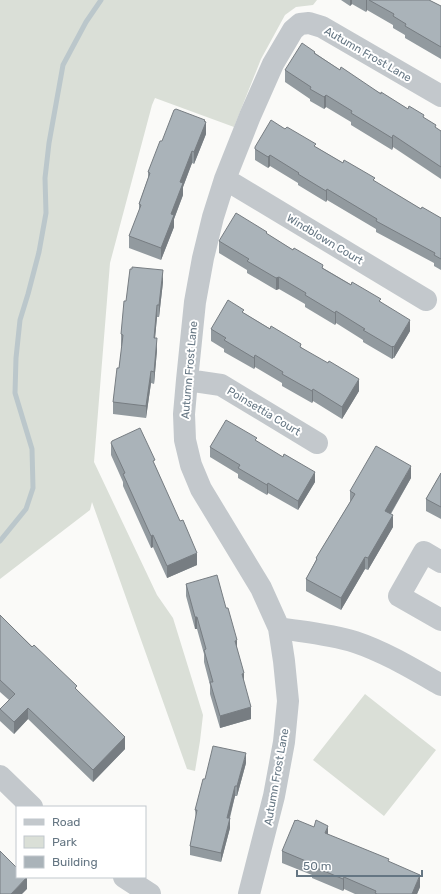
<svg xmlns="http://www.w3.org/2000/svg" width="441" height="894" viewBox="0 0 441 894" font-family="Rubik,sans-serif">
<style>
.green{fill:#dadfd7}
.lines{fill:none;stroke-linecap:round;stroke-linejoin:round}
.stream{stroke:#bbc7cb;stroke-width:5}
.minor{stroke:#c3c8cc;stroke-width:22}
.wall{fill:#929a9f}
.shaded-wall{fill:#777d82}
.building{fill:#aab3b9;stroke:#777d82}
.labels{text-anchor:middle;stroke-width:4;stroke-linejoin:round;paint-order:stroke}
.street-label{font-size:11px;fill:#657683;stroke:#fff}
</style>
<rect width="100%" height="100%" fill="#fafaf8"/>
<path class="green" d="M0 0H317L313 5 296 7 285 15 261 59 234 127 155 98 152 105 110 263 94 462 157 595 173 618 203 715 200 741 195 771 187 769 92 502 90 510 0 579Z
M365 694 436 750 384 816 313 760Z"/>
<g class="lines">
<path class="stream" d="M0 541 26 509 33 488 32 449 15 393 16 358 20 320 28 294 39 252 46 213 45 178 49 143 63 65 86 22 101 0"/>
<path class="minor" d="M225 179 426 300
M187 380 221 385 317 443
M441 562 424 552 399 596 441 620
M279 628C304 632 330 634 355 642 385 652 413 669 441 685
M0 776 32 807
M124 877 150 894
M249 894 274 796 284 742 288 701 284 661 279 628 261 588 201 489 191 465 185 440 184 414 187 380 195 302 203 258 213 217 225 179 250 116 273 64 293 30 300 24 309 23 322 27 441 96"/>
</g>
<path class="wall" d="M341 0H429L441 6V59L405 38V35L393 28V25L367 10 366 12 352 4 350 6Z
M315 53 340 70 424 118 436 128 441 131V179L393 147 392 150 351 125V122L326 107 324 109 310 101V99L285 82V70Z
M205 121 206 134 194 164 192 163 183 187V195L174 219V227L161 260 129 248V236L139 212V204L148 178V172L162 141Z
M255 147H316L421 209 441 218V270L434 266V263L376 232V229L327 200 326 202 298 185V183L270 166 268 168 255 160Z
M267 234 323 268 381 302 410 331 394 358H393L392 359 363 342V340L336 323 335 325 305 307V304L279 289 276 290 247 273V270L219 253V241Z
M132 269 163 282 159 317H157L155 338 157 350 154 384 151 383 146 418 113 414V402L119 368 122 346H121V334Z
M244 313 301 347 359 391 342 419 313 401 312 403 282 386V383L255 367 254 369 224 352V349L211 341V329Z
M257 441 315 482 298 510 268 493 267 495 238 478V474L210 457V447Z
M111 443 155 465 197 565 167 578 153 547 151 548 123 486V482L111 455Z
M441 473V519L426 511V499Z
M411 478 391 514 393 527 368 570 365 569 341 610 306 591V579L316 560V558L350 502V491Z
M186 584 237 648 251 719 220 728 210 694V685L204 662V654L197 629H195L186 596Z
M0 615 77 690 125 749 93 782 28 719 14 734 0 721V709L9 700 0 692Z
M246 763 237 796H235L230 818V828L221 862 190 855V846L196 819 195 810 205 779Z
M314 827 328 835 389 862 420 887 417 894H355L344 889 343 891 312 878V875L282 863V851Z"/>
<path class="shaded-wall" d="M350 0H352V4L350 6Z
M366 0H367V10L366 12Z
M326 95V107L324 109V97Z
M205 120V124L206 122V134L194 164V152Z
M393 135V147L392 150V138Z
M192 151V163L183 187V195L174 219V227L161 260V248L180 182Z
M270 155V166L268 168V157Z
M327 189V200L326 202V191Z
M163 270V282L159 317V305Z
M279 277V289L276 290V278Z
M157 305V317L154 349V338Z
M336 311V323L335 325V313Z
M410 320V331L394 358V347Z
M157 338V350L154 384V372Z
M393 346V358L392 359V347Z
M255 355V367L254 369V358Z
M151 371V383L146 418V406Z
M359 379V391L342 419V407Z
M313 389V401L312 403V391Z
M411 466V478L385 523V511Z
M315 472V482L298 510V501Z
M268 483V493L267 495V485Z
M393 515V527L368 570V558Z
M153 535V547L151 548V536Z
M197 553V565L167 578V566Z
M365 557V569L341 610V598Z
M195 617H197V629H195Z
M237 640V652L235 641Z
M244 673V685L242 674Z
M251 707V719L220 728V716Z
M28 708V719L14 734V722Z
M125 737V749L93 782V770Z
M246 753V763L237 796V786Z
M235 786V796L227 827V818Z
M230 818V828L221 862V853Z
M328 826V838L325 833Z
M420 875V887L417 894H412Z
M27 877V889L22 894H11Z
M344 877V889L343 891V879Z"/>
<path class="building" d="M369 0H429L441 6V47L405 26 406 24 393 16 394 14Z
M302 43 315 52 314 53 340 70 341 67 381 94V92L408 109 409 106 424 115 423 117 436 125 435 127 441 131V167L393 135 392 138 351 113 352 111 326 95 324 97 310 89 311 87 285 70Z
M176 109 205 120 204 121 206 122 194 152 192 151 180 182 183 183 171 214 174 215 161 248 129 236 141 205 139 204 150 173 148 172 160 141H162L174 110Z
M271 120 285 129 287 127 316 144 314 146 343 163 344 160 375 178 373 180 421 209 422 207 441 218V259L434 255 435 253 376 221 377 219 327 189 326 191 298 174 299 173 270 155 268 157 255 149V147Z
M236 213 267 232 266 233 293 250 294 248 323 265 322 268 351 285 352 282 381 299 379 301 410 320 394 347 393 346 392 347 363 330 365 329 336 311 335 313 305 295 306 293 279 277 276 278 247 261 249 259 219 241Z
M132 267 163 270 159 305H157L154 338H157L154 372 151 371 146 406 113 402 117 368H119L123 335 121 334 124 301H126L130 269H132Z
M228 300 244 310 242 312 270 329 271 326 301 344 300 347 328 363 329 361 359 379 342 407 313 389 312 391 282 374 283 372 255 355 254 358 224 340 226 338 211 329Z
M226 420 257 438 255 440 283 457 284 454 315 472 298 501 268 483 267 485 238 468 240 465 210 447Z
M140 428 155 460 153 461 180 521 183 520 197 553 167 566 153 535 151 536 123 474 125 473 111 443 112 441Z
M376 446 411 466 385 511 393 515 368 558 365 557 341 598 306 579 317 559 316 558 355 494 350 491Z
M441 473V507L426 499Z
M217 575 226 608H228L237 640 235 641 244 673 242 674 251 707 220 716 210 682H213L204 650 206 649 197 617H195L186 584Z
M0 615 32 647 34 645 77 686 75 688 125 737 93 770 28 708 14 722 0 709 15 694 0 680Z
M213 746 246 753 237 786H235L227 818H230L221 853 190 846 197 810H195L203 779H205Z
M295 820 296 821 297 820 314 827 316 820 328 826 325 833 389 859 388 861 420 875 412 894H377L375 893 376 891 344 877 343 879 312 866 313 864 282 851Z
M0 851 17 868V877H27L11 894H0Z"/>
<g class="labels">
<g class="street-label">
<text transform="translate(368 54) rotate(30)" y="4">Autumn Frost Lane</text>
<text transform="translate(325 239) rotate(31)" y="4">Windblown Court</text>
<text transform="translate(189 370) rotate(-85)" y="4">Autumn Frost Lane</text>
<text transform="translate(264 411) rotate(31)" y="4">Poinsettia Court</text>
<text transform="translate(276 777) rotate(-80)" y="4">Autumn Frost Lane</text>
</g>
</g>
<rect x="16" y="806" width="130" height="72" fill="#ffffff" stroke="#c1c8cd"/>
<rect x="24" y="819" width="20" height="6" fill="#c3c8cc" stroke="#c1c8cd"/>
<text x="52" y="826" font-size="12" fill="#657683">Road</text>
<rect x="24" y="836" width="20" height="12" fill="#dadfd7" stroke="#c1c8cd"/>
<text x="52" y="846" font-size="12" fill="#657683">Park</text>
<rect x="24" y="856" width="20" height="12" fill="#aab3b9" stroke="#c1c8cd"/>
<text x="52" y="866" font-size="12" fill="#657683">Building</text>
<path d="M297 870v6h125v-6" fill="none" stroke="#657683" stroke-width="2"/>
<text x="303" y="870" font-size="12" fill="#657683" stroke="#ffffff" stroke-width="3" paint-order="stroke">50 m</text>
</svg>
